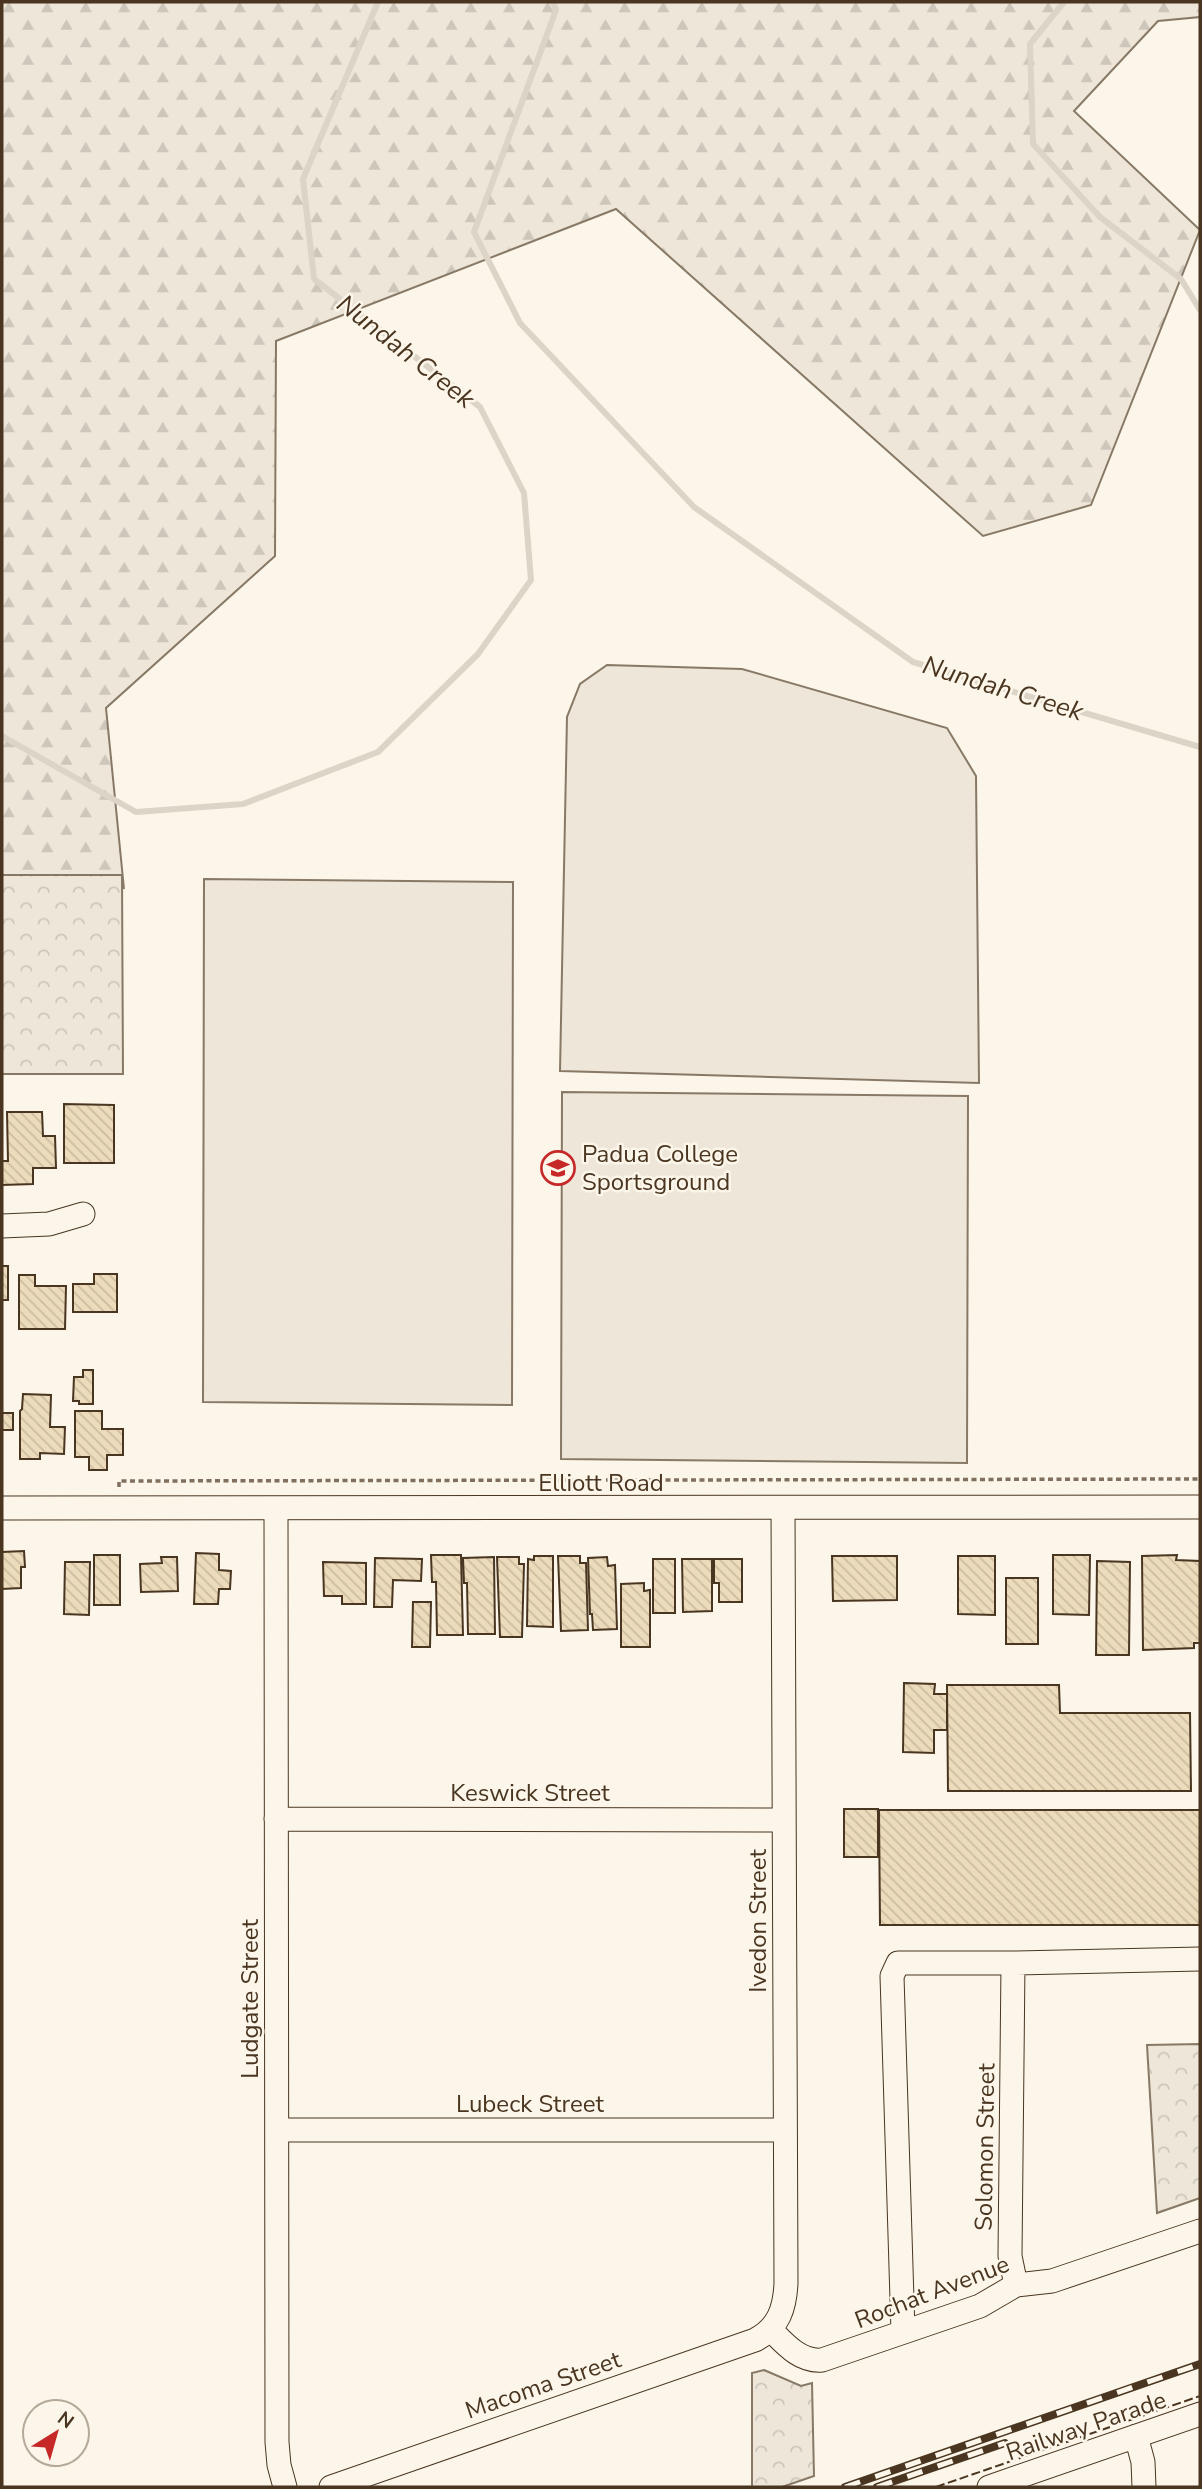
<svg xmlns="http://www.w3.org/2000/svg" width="1202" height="2489" viewBox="0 0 1202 2489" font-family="'Nunito Sans',sans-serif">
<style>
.forest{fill:url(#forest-firs);stroke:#887966;stroke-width:2}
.park{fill:url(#park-crowns);stroke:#887966;stroke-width:2}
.garden{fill:#ede6d9;stroke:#887966;stroke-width:2}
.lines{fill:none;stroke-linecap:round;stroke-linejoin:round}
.stream{stroke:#dcd4c6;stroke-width:6}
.building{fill:url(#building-back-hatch);stroke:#4a3520;stroke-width:2}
.minor-casing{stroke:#4a3520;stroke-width:25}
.path{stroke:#7f6f5c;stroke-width:3.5;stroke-dasharray:5 3.5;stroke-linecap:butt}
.minor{stroke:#fbf6e9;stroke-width:23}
.rail-casing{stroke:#4a3520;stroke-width:8}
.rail{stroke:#fbf6e9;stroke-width:5;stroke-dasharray:16;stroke-linecap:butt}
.fence{stroke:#4a3520;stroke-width:2;stroke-dasharray:9 3.5;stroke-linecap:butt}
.labels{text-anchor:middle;stroke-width:5;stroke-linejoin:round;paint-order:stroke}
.poi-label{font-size:24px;fill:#4a3520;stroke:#fbf6e9;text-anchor:start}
.street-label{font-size:24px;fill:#4a3520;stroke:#fbf6e9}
.water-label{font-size:26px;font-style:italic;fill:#4a3520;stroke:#fbf6e9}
</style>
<defs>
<pattern id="forest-firs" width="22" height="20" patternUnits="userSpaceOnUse" patternTransform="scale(1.75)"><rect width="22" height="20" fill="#ede6d9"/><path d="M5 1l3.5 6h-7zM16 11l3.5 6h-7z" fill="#cdc6ba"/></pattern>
<pattern id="park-crowns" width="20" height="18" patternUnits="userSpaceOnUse" patternTransform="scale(1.75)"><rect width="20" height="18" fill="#ede6d9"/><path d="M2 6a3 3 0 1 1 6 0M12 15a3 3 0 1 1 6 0" fill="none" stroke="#cdc6ba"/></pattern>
<pattern id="building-back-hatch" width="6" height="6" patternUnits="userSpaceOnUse" patternTransform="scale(1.75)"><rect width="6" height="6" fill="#ecdcbc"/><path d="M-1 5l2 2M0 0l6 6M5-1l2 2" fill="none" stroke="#ccbda1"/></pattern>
</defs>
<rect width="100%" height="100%" fill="#fbf6e9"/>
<path class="forest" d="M2 2H1200V17L1158 21 1074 111 1200 230 1091 505 983 536 616 209 276 341 275 556 106 708 124 889 121 875 2 876Z"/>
<path class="park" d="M2 875H122L123 1074H2Z
M1200 2044V2198L1157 2213 1147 2045Z
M764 2370 801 2386 812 2383 814 2476 782 2487H752V2373Z"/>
<path class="garden" d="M607 665 742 669 947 728 976 776 979 1083 560 1071 567 717 580 684Z
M204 879 513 882 512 1405 203 1402Z
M562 1092 968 1096 967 1463 561 1459Z"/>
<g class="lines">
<path class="stream" d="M553 2 556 10 474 232 520 323 694 507 913 662 1200 747
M1064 2 1030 44 1033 144 1100 217 1181 279 1200 310
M2 736 136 812 243 804 378 752 478 654 531 580 524 493 480 407 314 279 303 179 378 2"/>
</g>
<path class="building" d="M64 1104 114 1105V1163H64Z
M7 1112H42L43 1136H55L56 1168H33V1184L2 1185V1161H8Z
M2 1266H8V1300H2Z
M94 1274H117V1312H73V1284H94Z
M19 1275H35V1286H66L65 1329H19Z
M83 1370H93V1404H79V1401H73L74 1377H83Z
M23 1394 51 1395 50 1427H65L64 1454 40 1453V1459H20V1411L22 1409Z
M75 1411H102V1429H123V1455H107V1470H89V1457H75Z
M2 1413H13V1430H2Z
M24 1551 25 1567H21V1588L2 1589V1552Z
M196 1553 219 1554V1570L231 1571 230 1589H219L218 1604H194Z
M94 1555H120V1605H94Z
M431 1555H461L463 1635H437L436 1582H432Z
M1053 1555H1090L1089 1615 1053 1614Z
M1177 1555 1176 1560 1200 1561V1643H1194V1648L1143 1650 1142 1556Z
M534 1556H553V1627L527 1626 528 1559 534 1560Z
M558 1556H580V1563H586L588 1630 561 1631Z
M832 1556H897V1600L833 1601Z
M958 1556H995V1615L958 1614Z
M161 1557H177L178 1591 141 1592 140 1564 162 1563Z
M494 1557 495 1634H468L467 1583H464L463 1558Z
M497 1557H519V1564H524L522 1637H500Z
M607 1557 608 1566 615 1565 617 1629 593 1630 592 1614H590L588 1558Z
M375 1558 422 1559 421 1581 393 1580 392 1607H374Z
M653 1559H675V1613H653Z
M682 1559H712V1611L683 1612Z
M714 1559H742V1602H719V1583H714Z
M1097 1561 1130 1562 1129 1655H1096Z
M65 1562H90L89 1615 64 1614Z
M323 1562 366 1563V1604H342V1596H324Z
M1006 1578H1038V1644H1006Z
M644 1583V1591L650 1590V1647H621V1584Z
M413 1602H431L430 1647H412Z
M904 1683 935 1684 934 1694H947V1730H934V1753L903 1752Z
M947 1685H1059L1060 1713H1190L1191 1791H948Z
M844 1809H878V1857H844Z
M879 1810H1200V1925H880Z"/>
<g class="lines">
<g class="minor-casing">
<path id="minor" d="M2 1226 49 1224 83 1214
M2 1508 1200 1507
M276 1509 277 2442 279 2465 285 2487
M276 1819 784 1820
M277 2130H784
M1016 2285 1010 2256 1013 1963 1200 1959
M771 2330C785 2344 800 2362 822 2360L980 2306 1016 2285 1052 2281 1200 2231
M903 2332 892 1976 898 1963H1013
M1136 2436 1143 2462 1144 2487
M331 2487 755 2340C779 2328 785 2307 786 2283L783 1509
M989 2487 1200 2414"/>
</g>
<path class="path" d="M119 1487V1481L1200 1479"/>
<use href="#minor" class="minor"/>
<g class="rail-casing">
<path id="rail" d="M845 2487 1200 2364
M877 2487 1005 2443"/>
</g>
<use href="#rail" class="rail"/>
<path class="fence" d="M936 2487 1200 2396"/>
</g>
<defs>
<g id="school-ring" transform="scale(1.75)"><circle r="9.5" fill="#fbf6e9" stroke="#c62828" stroke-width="1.5"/><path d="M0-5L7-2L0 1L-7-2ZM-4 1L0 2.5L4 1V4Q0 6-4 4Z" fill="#c62828"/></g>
</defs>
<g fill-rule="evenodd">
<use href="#school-ring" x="558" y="1168"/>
</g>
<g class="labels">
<g class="poi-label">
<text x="582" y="1162">Padua College<tspan x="582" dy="28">Sportsground</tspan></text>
</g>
<g class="street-label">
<text x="601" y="1491">Elliott Road</text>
<text x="530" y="1801">Keswick Street</text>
<text transform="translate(758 1921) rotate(-90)" y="8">Ivedon Street</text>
<text transform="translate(250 1999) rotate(-90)" y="8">Ludgate Street</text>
<text x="530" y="2112">Lubeck Street</text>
<text transform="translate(985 2147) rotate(-89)" y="8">Solomon Street</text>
<text transform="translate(932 2292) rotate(-21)" y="8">Rochat Avenue</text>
<text transform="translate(543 2385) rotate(-19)" y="8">Macoma Street</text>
<text transform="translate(1086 2426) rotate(-19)" y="8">Railway Parade</text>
</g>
<g class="water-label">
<text transform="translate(406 351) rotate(38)" y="9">Nundah Creek</text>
<text transform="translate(1003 688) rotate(17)" y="9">Nundah Creek</text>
</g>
</g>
<rect width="1202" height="2489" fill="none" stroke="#4a3520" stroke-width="7"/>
<g transform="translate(56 2433) rotate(37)"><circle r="33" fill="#fbf6e9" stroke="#b4a999" stroke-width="2"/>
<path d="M0-5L12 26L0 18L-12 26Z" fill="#c62828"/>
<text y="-10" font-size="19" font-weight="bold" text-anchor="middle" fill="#4a3520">N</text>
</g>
</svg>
